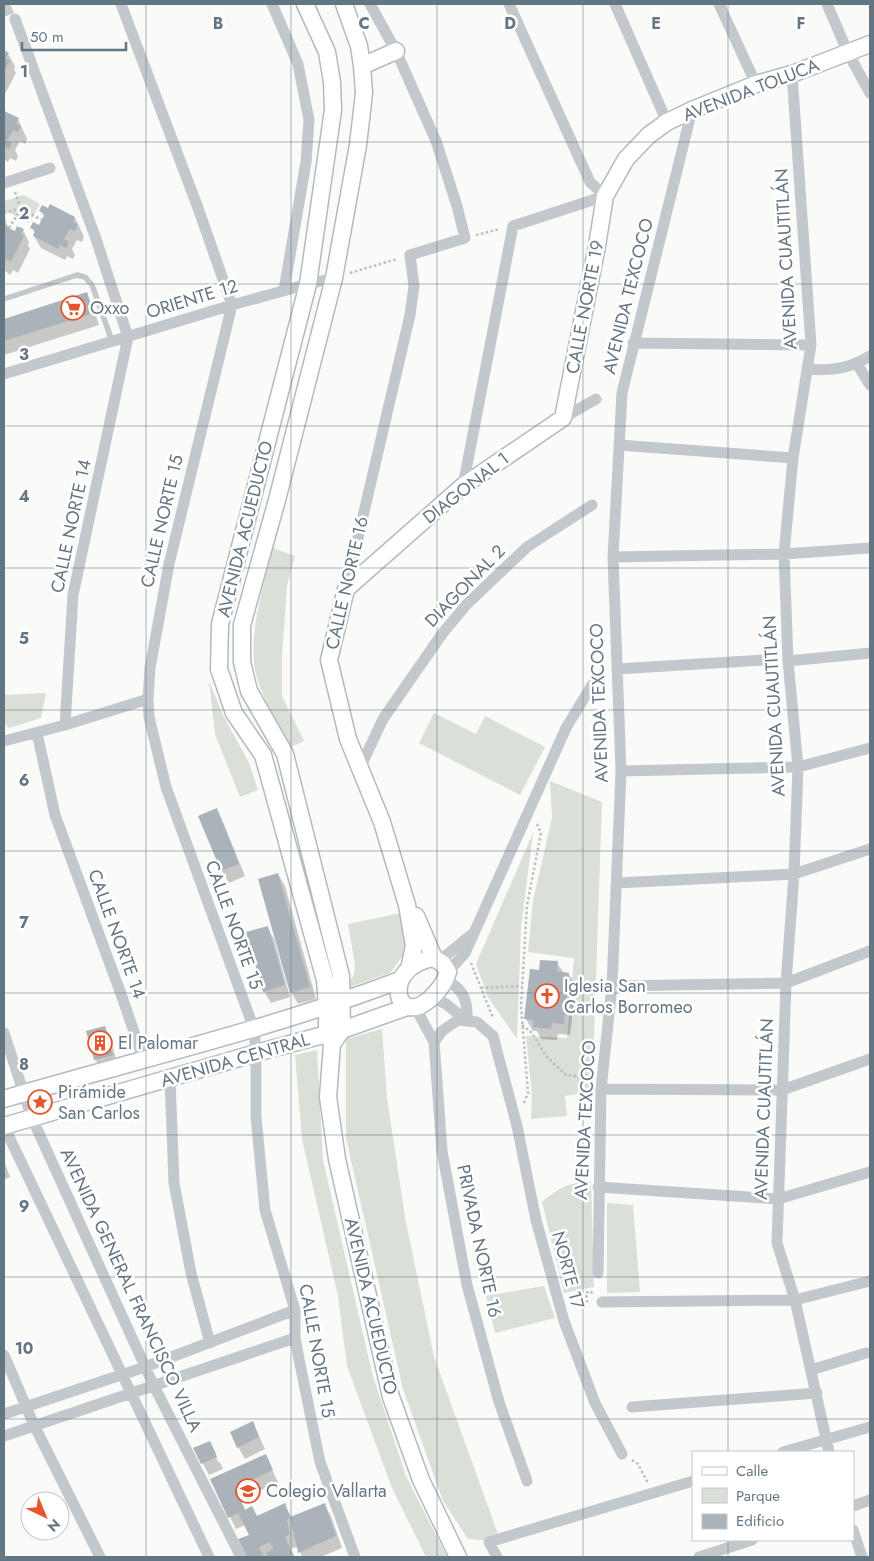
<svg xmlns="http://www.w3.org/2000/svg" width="874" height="1561" viewBox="0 0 874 1561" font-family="Jost,sans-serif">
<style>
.green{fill:#dadfd7}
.shadow{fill:#0003}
.building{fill:#aab3b9}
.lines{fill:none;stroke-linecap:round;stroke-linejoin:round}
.secondary-casing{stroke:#b3babf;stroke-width:19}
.path{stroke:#bbbfc2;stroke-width:2.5;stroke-dasharray:2.5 2.5;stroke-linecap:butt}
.lane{stroke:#c3c8cc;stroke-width:5.5}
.street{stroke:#c3c8cc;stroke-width:11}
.secondary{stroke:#fff;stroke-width:16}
.grid{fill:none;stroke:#657683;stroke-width:1;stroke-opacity:0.55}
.labels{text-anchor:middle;stroke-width:5;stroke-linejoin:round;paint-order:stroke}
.street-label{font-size:18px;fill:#657683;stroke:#fff}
.poi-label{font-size:18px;fill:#657683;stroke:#fff;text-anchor:start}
.grid-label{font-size:16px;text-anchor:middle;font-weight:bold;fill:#657683;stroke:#fff;stroke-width:5;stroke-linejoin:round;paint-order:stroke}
</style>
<rect width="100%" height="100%" fill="#fafaf8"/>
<path class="green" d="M24 195 40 204 29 223 8 212 4 213V201Z
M273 548 295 556 287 586 282 656V696L304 741 289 748C278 725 256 688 254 662 251 623 264 585 273 548Z
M209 681 223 715 249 763 258 790 240 797 215 734Z
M46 693 41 718 9 728 4 722V695Z
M434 713 476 734 485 716 545 747 520 795 419 743Z
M550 781 602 802 592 1092 565 1096 567 1116 531 1119 532 1095 526 1036 567 1038 574 958 528 952 533 901 552 818Z
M533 833 521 928 517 1039 488 997 476 964Z
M406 912 413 942 390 973 344 989 354 975 355 965 348 924Z
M382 1029 387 1098 405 1217 434 1357 498 1534 483 1540 468 1539 443 1501 403 1389 346 1138V1039Z
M317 1050 323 1160 372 1373 406 1476 447 1557H426L392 1488 347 1366 338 1296 302 1139 295 1055Z
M591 1181 594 1287 564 1293 542 1202C559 1187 569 1183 591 1181Z
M607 1203 633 1205 640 1292 607 1293Z
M544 1286 555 1318 495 1333 486 1296Z"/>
<path class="shadow" d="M4 4H10L14 13 4 17Z
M4 51 8 54 15 66 14 69 16 73 4 96Z
M4 112 18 119 27 139 25 144 20 141 15 150 18 156 16 161 10 158 8 162 4 159Z
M51 206 75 218 81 230 84 237 82 242 77 240 72 249 75 255 73 259 67 256 65 260 41 248 34 236 35 233 32 228 39 227 44 217 41 211 48 210Z
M4 220 11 230 15 232 23 230 29 242 28 245 30 249 18 273 13 270 10 275 4 270Z
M86 294 93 306 99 325 4 355V320Z
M217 810 223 822 245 876 229 883 222 871 200 817Z
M278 874 285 886 316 999 298 1004 290 990Z
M267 927 274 939 290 997 271 1003 264 991Z
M557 963 564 973 569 974 576 986 570 1035 558 1034 557 1040 541 1039 537 1031H533L526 1019 540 971Z
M105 1027 109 1035 117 1062 100 1067 95 1059Z
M4 1161 10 1177 4 1180Z
M253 1423 265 1449 245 1459 238 1447Z
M210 1442 216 1453H214L219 1463 220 1462 223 1469 209 1475 195 1449Z
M265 1455 278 1482 240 1500 246 1512 257 1518 284 1504 292 1518 324 1505 331 1516 342 1548 321 1557H302L298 1546 291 1549 295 1557H249L240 1540 250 1536 245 1525 236 1529 212 1480Z"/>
<path class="building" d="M4 50 9 53 6 58 10 60 4 72Z
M4 111 19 118 16 123 21 126 18 132 13 130 7 141 12 143 9 149 4 147Z
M50 204 75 217 73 222 78 224 75 231 70 229 64 239 69 242 66 248 60 245 58 249 33 236 35 230 30 228 33 222 39 225 45 214 39 211 42 205 48 208Z
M4 218 6 220 4 225 9 228 15 231 17 226 24 229 21 234 24 236 11 262 6 259 4 263Z
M87 292 94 313 4 341V319Z
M217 808 239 864 221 871 198 816Z
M278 873 310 987 290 993 258 879Z
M268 926 285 985 263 992 246 932Z
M540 960 558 961 557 971 569 973 564 1024 552 1023 551 1029 533 1027 534 1020 524 1019 530 969 539 970Z
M105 1026 113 1055 94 1060 86 1031Z
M43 1096 46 1105 37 1108 34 1098Z
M253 1421 259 1437 237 1448 230 1432Z
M210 1441 217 1457 201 1464 193 1448Z
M266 1454 273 1470 235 1488 245 1510 252 1506 257 1516 285 1503 290 1517 325 1503 336 1536 298 1553 290 1517 287 1520 290 1534 285 1537 293 1555 287 1557H268L266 1553 273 1549 270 1542 259 1547 264 1557H247L238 1539 249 1535 238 1513 228 1518 210 1479Z"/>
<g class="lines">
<g class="secondary-casing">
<path id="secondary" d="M305 4 327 52 332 82 333 110 308 284 220 624 219 669 234 713 263 755 325 980 327 1007V1034L332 1044 328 1097 337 1159 391 1397 421 1480 458 1557
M362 66 396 51
M416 916 434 958
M434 958 443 964 448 972C445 983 439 990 431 998 395 1031 380 966 434 958Z
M409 969 414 946 407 905 382 822 348 739 329 660 346 589 463 486 563 418 597 246 605 196 626 159 649 135 667 122 692 110 756 84 792 74 870 44
M332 1044 342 1030 341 976 285 754 249 691 242 662V625L277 500 334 278 358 145 364 93 362 66 359 46 344 4
M4 1099C136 1060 271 1029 400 980
M4 1126 256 1053 342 1030 407 1007"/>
</g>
<path class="path" d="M15 192 21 209 42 220
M4 213 19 209
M9 228 21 209
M476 235 500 229
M350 273 397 259
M471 963 493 1018
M481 988 522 986
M522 1025 532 1033 546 1056 566 1075 576 1076 589 1080
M524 1103 528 1093 521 1006 527 905 541 833 537 824
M572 1303 585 1304 587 1301 586 1293 590 1291 593 1294
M632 1460 638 1464 648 1483"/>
<path class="lane" d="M4 299 77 275 85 277 92 285 112 341"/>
<path class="street" d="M121 4 198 208 232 305 169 564 150 668 148 699 149 717 166 787 254 1029 256 1053V1117L265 1210 295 1310V1338L299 1359 320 1462 355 1557
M272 4 298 64 309 120 306 162 284 290
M509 4 590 182 605 196
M615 4 667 122
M719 4 756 84
M827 4 848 53 870 93
M15 19 95 236 128 337 73 595 65 725
M792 74 811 345 793 458 784 554 788 661 798 767 794 874 786 983 777 1243 795 1300 829 1452
M4 183 50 168
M633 343 811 345
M857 364 870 385
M807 369C831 371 849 369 870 356
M4 374 232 305 308 284 334 278
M563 418 596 399
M619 445 793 458
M463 486 513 226 605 196
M613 557 784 554 870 548
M346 589 410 315 414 286 410 255 465 238 457 206 436 141 396 51 370 4
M788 661 870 653
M617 669 764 660
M37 733 55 815 121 994 144 1061
M4 741 65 725 148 699
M360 768 383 719 442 634 466 605 527 547 592 505
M621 771 798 767 870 748
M617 883 794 874 870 849
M439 961 471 935
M448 972 465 953 566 728 592 685
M446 981C464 987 468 1004 467 1021
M612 986 786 983 870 951
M432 997 446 1004 467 1021
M415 1007 434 1042 442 1151 467 1285 499 1402 527 1481
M4 1033 32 1118 153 1384 241 1557
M434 1042 442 1031 458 1020 477 1022 493 1036 517 1126 536 1220 564 1321 595 1403 622 1454
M170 1078 174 1183 191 1273 210 1343
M601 1089 782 1090 870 1059
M4 1126 209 1557
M598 1187 778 1199 870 1172
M598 1273 601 1089 612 986 621 771 613 557 622 393 692 110
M602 1302 795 1300 870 1281
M4 1355 34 1425 100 1557
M811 1370 866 1353
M632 1407 817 1393
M4 1414 145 1367 295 1310
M4 1436 295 1338
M783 1452 870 1427
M853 1506 870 1500
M853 1530 862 1557
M497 1557 489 1542 693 1481
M699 1557 752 1540"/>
<use href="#secondary" class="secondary"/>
</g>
<path class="grid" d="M146 4V1557M291 4V1557M437 4V1557M583 4V1557M728 4V1452M4 142H870M4 284H870M4 426H870M4 568H870M4 710H870M4 851H870M4 993H870M4 1135H870M4 1277H870M4 1419H870M728 1540V1557"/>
<defs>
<g id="supermarket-ring" transform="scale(1.25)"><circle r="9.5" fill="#fff" stroke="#e4572e" stroke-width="1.5"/><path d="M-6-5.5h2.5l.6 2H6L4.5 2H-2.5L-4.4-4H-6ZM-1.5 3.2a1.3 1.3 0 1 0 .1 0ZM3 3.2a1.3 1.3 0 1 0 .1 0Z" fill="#e4572e"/></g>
<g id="church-ring" transform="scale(1.25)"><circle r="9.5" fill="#fff" stroke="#e4572e" stroke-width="1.5"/><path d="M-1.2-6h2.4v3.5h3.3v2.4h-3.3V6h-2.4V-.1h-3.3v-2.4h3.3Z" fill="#e4572e"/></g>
<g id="building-ring" transform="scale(1.25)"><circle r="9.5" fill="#fff" stroke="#e4572e" stroke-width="1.5"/><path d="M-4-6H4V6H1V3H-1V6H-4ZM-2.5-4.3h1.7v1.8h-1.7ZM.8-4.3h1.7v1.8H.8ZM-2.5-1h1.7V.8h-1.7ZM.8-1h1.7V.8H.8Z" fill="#e4572e"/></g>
<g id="sight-ring" transform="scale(1.25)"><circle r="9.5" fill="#fff" stroke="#e4572e" stroke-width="1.5"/><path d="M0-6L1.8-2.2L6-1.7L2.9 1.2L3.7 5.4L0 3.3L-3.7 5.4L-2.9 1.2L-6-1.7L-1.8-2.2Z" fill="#e4572e"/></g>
<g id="school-ring" transform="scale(1.25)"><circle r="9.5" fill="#fff" stroke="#e4572e" stroke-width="1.5"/><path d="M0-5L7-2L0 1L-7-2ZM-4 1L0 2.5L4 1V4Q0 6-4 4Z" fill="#e4572e"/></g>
</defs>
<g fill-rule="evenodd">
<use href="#supermarket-ring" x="73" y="308"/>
<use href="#church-ring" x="547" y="996"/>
<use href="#building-ring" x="100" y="1043"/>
<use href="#sight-ring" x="40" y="1102"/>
<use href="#school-ring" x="248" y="1491"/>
</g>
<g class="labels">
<g class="street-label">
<text transform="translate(751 90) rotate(-21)" y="6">AVENIDA TOLUCA</text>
<text transform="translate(786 259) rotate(-93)" y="6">AVENIDA CUAUTITLÁN</text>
<text transform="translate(628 296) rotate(-76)" y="6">AVENIDA TEXCOCO</text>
<text transform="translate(192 299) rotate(-17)" y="6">ORIENTE 12</text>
<text transform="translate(585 307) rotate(-79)" y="6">CALLE NORTE 19</text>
<text transform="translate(466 488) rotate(-38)" y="6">DIAGONAL 1</text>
<text transform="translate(162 521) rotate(-77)" y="6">CALLE NORTE 15</text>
<text transform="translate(71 526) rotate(-78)" y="6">CALLE NORTE 14</text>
<text transform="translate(245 529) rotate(-76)" y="6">AVENIDA ACUEDUCTO</text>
<text transform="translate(347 583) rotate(-77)" y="6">CALLE NORTE 16</text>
<text transform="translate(465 586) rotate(-46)" y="6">DIAGONAL 2</text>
<text transform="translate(599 703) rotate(-92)" y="6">AVENIDA TEXCOCO</text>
<text transform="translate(774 706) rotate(-93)" y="6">AVENIDA CUAUTITLÁN</text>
<text transform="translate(234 925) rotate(70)" y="6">CALLE NORTE 15</text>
<text transform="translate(117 934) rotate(70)" y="6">CALLE NORTE 14</text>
<text transform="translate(235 1060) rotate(-16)" y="6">AVENIDA CENTRAL</text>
<text transform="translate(764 1109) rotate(-88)" y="6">AVENIDA CUAUTITLÁN</text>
<text transform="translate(585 1120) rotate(-87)" y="6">AVENIDA TEXCOCO</text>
<text transform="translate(479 1241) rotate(78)" y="6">PRIVADA NORTE 16</text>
<text transform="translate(568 1270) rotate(75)" y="6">NORTE 17</text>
<text transform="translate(131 1290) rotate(65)" y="6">AVENIDA GENERAL FRANCISCO VILLA</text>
<text transform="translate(371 1306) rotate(77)" y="6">AVENIDA ACUEDUCTO</text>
<text transform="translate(317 1351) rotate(80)" y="6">CALLE NORTE 15</text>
</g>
<g class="poi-label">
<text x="90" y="314">Oxxo</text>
<text x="564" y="992">Iglesia San<tspan x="564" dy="21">Carlos Borromeo</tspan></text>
<text x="118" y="1049">El Palomar</text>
<text x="58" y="1098">Pirámide<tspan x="58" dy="21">San Carlos</tspan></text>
<text x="266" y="1497">Colegio Vallarta</text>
</g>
</g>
<g class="grid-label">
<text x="218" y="29">B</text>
<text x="364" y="29">C</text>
<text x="510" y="29">D</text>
<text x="656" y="29">E</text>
<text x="801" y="29">F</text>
<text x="24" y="77">1</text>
<text x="24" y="219">2</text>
<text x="24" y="360">3</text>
<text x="24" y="502">4</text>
<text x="24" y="644">5</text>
<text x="24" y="786">6</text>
<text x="24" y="928">7</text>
<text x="24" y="1070">8</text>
<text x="24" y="1212">9</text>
<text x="24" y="1354">10</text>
</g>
<rect width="874" height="1561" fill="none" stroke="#657683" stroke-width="10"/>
<rect x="692" y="1451" width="162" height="90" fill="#ffffff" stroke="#c1c8cd"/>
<rect x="702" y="1467" width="25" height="8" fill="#ffffff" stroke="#c1c8cd"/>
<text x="736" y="1476" font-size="15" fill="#657683">Calle</text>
<rect x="702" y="1488" width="25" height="15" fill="#dadfd7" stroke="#c1c8cd"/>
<text x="736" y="1501" font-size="15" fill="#657683">Parque</text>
<rect x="702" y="1514" width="25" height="15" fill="#aab3b9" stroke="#c1c8cd"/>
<text x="736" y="1526" font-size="15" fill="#657683">Edificio</text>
<g transform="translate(45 1516) rotate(136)"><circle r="24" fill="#ffffff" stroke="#c1c8cd"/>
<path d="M0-4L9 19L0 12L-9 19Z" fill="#e4572e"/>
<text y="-8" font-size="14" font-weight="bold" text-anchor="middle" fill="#657683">N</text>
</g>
<path d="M22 42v8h104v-8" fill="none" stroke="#657683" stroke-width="2.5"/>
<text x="30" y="42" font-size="15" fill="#657683" stroke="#ffffff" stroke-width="4" paint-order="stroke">50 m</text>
</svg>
